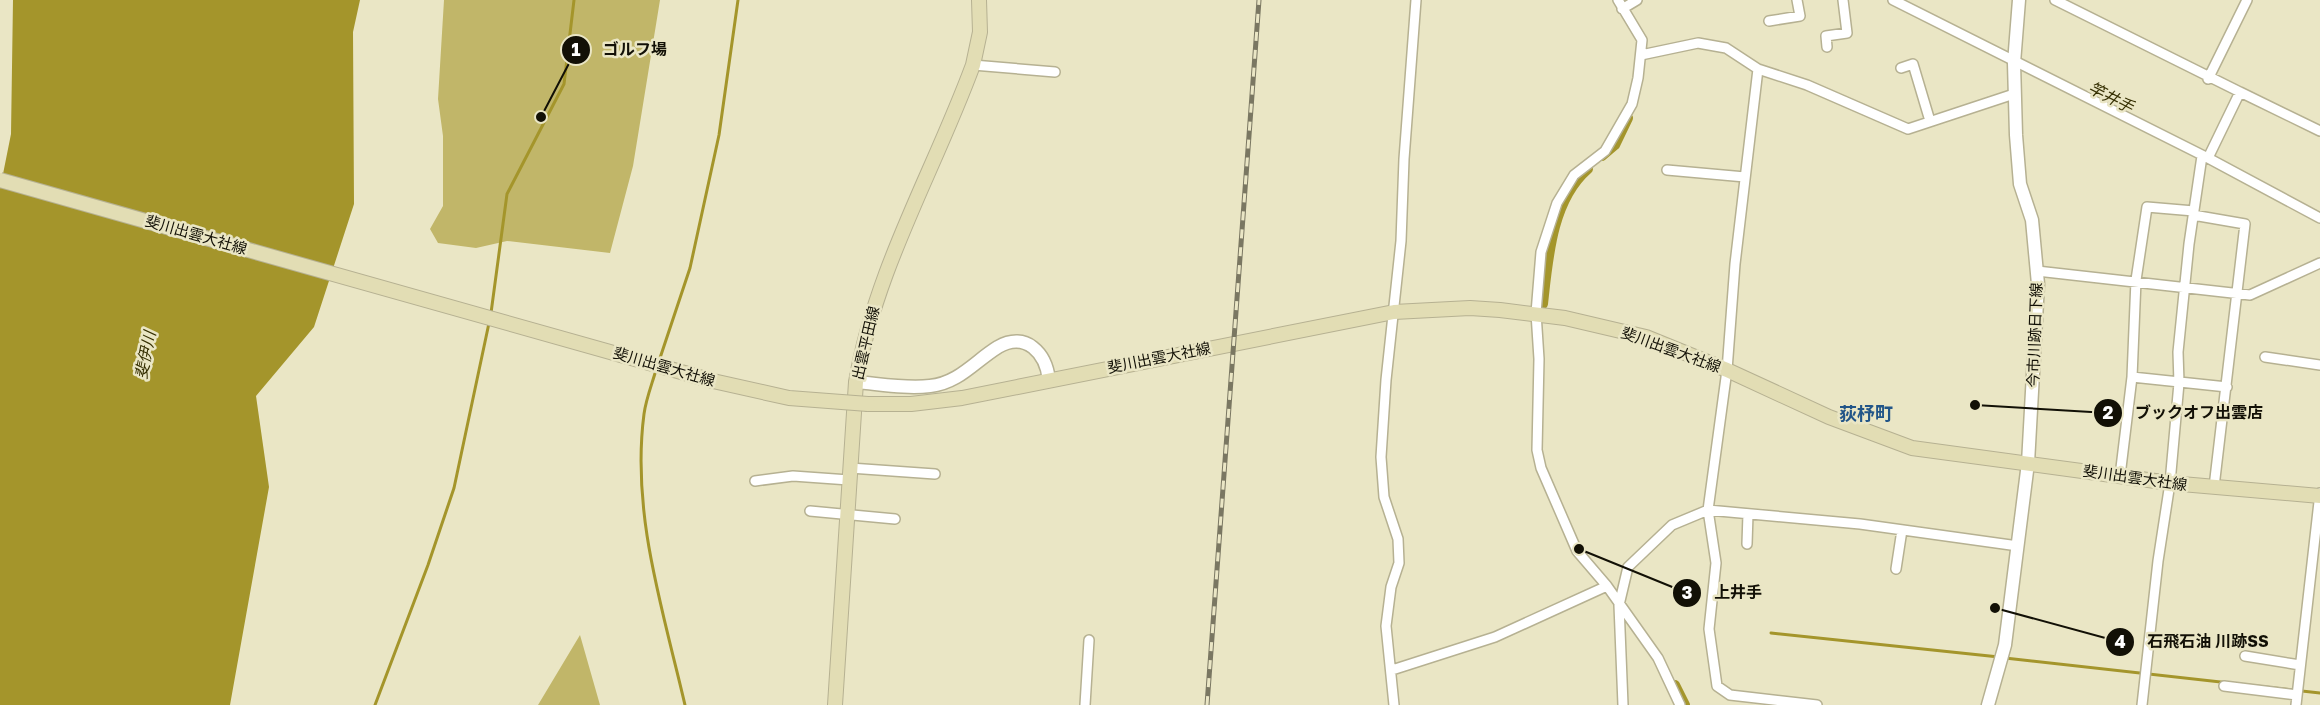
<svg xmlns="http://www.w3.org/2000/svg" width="2320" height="705" viewBox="0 0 2320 705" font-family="'Golos Text','Noto Sans JP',sans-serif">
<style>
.green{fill:#c1b669}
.water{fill:#a4952b}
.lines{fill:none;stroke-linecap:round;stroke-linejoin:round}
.stream{stroke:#a4952b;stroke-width:3}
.canal{stroke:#a4952b;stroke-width:10}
.minor-casing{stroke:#b6b192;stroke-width:12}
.tertiary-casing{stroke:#b6b192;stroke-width:15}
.secondary-casing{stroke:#b6b192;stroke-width:16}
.minor{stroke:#fff;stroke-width:9}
.tertiary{stroke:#fff;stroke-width:12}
.secondary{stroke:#e2ddb4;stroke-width:14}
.rail-casing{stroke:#7a7762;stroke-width:5}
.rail{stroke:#eae6c5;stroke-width:3;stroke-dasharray:9;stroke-linecap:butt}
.secondary-bridge-casing{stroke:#b6b192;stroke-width:16;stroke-linecap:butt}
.secondary-bridge{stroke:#e2ddb4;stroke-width:14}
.labels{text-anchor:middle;stroke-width:5;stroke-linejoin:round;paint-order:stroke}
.street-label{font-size:15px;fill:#121006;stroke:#eae6c5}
.water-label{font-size:16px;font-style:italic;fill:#363003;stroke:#eae6c5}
.quarter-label{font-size:18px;font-weight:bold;fill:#258;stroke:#eae6c5}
.leader{fill:none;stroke:#121006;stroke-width:2}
.callout-dot{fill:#121006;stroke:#eae6c5;stroke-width:2}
.mark-label{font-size:18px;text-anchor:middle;font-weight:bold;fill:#fff}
.callout-label{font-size:16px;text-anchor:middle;font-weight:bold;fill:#121006;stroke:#eae6c5;stroke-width:5;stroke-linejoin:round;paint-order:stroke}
</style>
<rect width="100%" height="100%" fill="#eae6c5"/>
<path class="green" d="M444 0H660L633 166 610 253 507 241 476 248 438 243 430 229 443 206V136L438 99Z
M580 635 600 705H538Z"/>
<path class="water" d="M13 0H360L353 32 354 204 314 327 256 396 269 487 230 705H0V189L11 134Z"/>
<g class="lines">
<path class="stream" d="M491 313 507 194 564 84 574 0
M659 361 690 268 719 135 738 0
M656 370C652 384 646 399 644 414 631 513 663 610 685 705
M1771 633 1999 657
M2005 658 2320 693
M375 705 428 565 454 488 489 323"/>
<path class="canal" d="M1602 156 1615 145 1628 118
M1543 304C1548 258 1552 200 1588 169
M1675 685 1685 705"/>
<g class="minor-casing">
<path id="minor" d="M1618 0 1642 40 1638 78 1632 104 1605 151 1574 175 1557 203 1541 252 1536 313 1539 359 1537 450 1541 468 1577 551 1607 586 1658 658 1680 705
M1893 0 2208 158 2320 218
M2055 0 2240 92 2208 158
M1622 9 1637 0
M1769 21 1800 16 1797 0
M1827 47 1826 36 1847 33 1843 0
M1641 55 1698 43 1726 48 1758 69 1807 85 1908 129 2014 94
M973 65 1055 72
M1901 68 1913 64 1930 121
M1758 69 1735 264 1727 370 1708 510 1716 563 1709 629 1717 686 1730 695 1817 705
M2208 79 2247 0
M2240 92 2320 131
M1667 170 1745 177
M2193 215 2245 224 2214 487
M2037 271 2250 295 2320 263
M2265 357 2320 365
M2132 377 2227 387
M850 468 935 474
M2120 476 2132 377 2136 280 2147 207 2194 211
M755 481 793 476 849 480
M810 511 895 519
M1747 544 1748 514
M1896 569 1902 530
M2245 656 2300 665
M1392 670 1495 637 1607 586
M2224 686 2297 695
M1085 705 1089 640
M1394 705 1386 626 1391 587 1399 563 1398 539 1384 497 1381 457 1386 380 1401 241 1404 159 1416 0
M1623 705 1619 605 1628 567 1672 525 1708 510 1860 524 2018 546
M2142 705 2158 561 2170 483 2179 383 2178 352 2189 244 2202 156
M2296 705 2320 493"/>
</g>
<g class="tertiary-casing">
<path id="tertiary" d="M856 382C880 384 906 389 930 386 959 383 975 361 998 347 1026 331 1046 353 1049 380
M1988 705 2005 645 2028 463 2038 284 2032 220 2020 184 2016 135 2014 63 2019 0"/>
</g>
<g class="secondary-casing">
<path id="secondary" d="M868 404H911L962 398 1394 312 1470 308 1500 310 1565 318 1646 337 1727 370 1829 417 1912 448 2170 483 2320 496
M835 705 856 382C875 270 934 171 973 65L980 32 979 0"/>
</g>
<use href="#minor" class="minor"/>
<use href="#tertiary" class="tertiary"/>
<use href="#secondary" class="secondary"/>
<g class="rail-casing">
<path id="rail" d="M1207 705 1259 0"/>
</g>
<use href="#rail" class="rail"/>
<g class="secondary-bridge-casing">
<path id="secondary-bridge" d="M0 180 713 381 789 398 868 404"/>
</g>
<use href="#secondary-bridge" class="secondary-bridge"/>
</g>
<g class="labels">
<g class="street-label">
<text transform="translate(196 235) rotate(16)" y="5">斐川出雲大社線</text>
<text transform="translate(2035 335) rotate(-88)" y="5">今市川跡日下線</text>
<text transform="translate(866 343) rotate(-77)" y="5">出雲平田線</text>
<text transform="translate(1671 350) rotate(20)" y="5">斐川出雲大社線</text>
<text transform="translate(1159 358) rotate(-11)" y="5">斐川出雲大社線</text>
<text transform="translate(664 367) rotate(16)" y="5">斐川出雲大社線</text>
<text transform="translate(2135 478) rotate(8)" y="5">斐川出雲大社線</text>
</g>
<g class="water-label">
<text transform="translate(2111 97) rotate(27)" y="6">竿井手</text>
<text transform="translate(145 355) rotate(-79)" y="6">斐伊川</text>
</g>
<g class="quarter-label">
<text x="1866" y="420">荻杼町</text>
</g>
</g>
<path class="leader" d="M541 117L576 50M1975 405L2108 413M1579 549L1687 593M1995 608L2120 642"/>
<g class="callout-dot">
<circle cx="541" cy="117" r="6"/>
<circle cx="1975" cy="405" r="6"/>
<circle cx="1579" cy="549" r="6"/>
<circle cx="1995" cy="608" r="6"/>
<circle cx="576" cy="50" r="15"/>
<circle cx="2108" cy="413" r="15"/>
<circle cx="1687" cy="593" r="15"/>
<circle cx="2120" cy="642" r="15"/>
</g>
<g class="mark-label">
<text x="576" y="56">1</text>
<text x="2108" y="419">2</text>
<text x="1687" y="599">3</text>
<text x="2120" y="648">4</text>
</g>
<g class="callout-label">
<text x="635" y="55">ゴルフ場</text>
<text x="2199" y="418">ブックオフ出雲店</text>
<text x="1738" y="598">上井手</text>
<text x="2208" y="647">石飛石油 川跡SS</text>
</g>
</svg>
